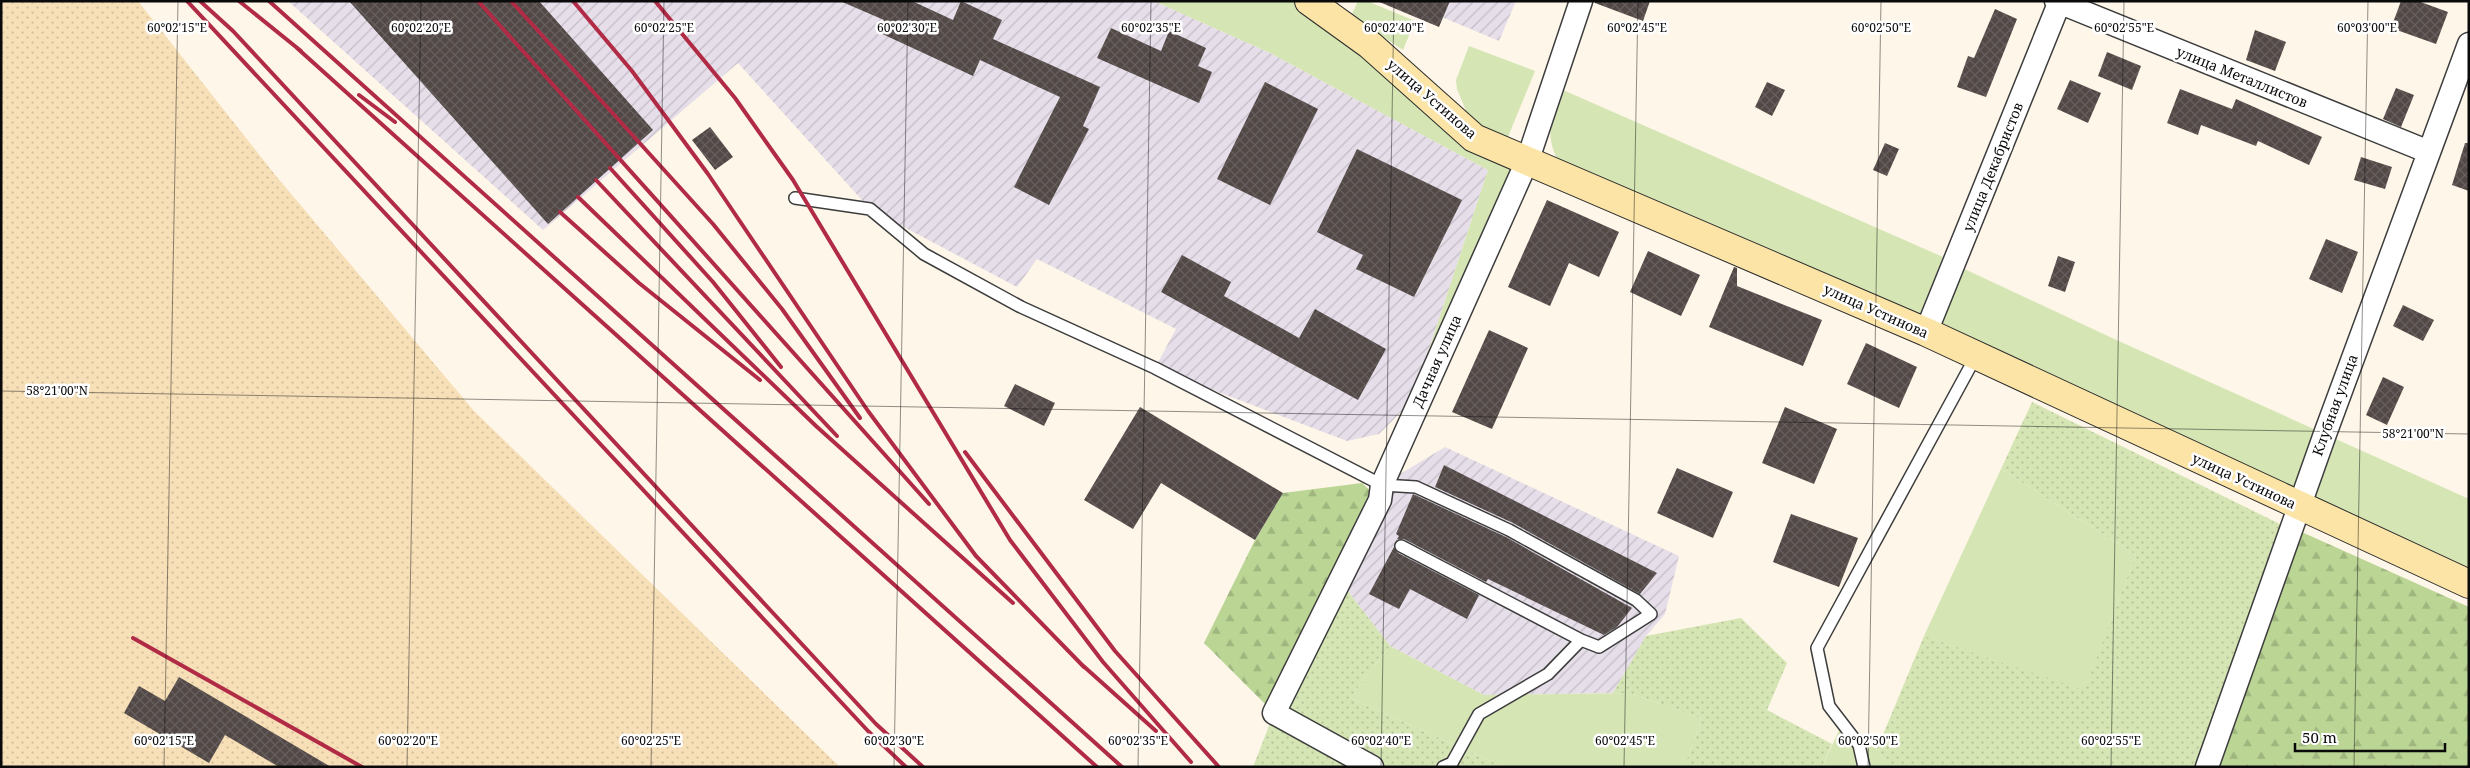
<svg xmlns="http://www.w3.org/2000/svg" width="2470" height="768" viewBox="0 0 2470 768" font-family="'Noto Serif',serif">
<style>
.industrial{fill:url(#industrial-furrows)}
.grass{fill:#d5e5b4}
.forest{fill:url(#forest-firs)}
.sand{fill:url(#sand-dots)}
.park{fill:url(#park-dots)}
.building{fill:url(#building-cross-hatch)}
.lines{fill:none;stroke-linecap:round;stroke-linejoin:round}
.lane-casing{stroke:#3d3d3d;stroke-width:14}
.street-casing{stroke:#3d3d3d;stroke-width:25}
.secondary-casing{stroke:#2c2c2c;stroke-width:30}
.lane{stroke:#fff;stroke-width:11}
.street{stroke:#fff;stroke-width:22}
.secondary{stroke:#fbe4a6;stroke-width:28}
.rail{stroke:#b12b46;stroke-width:4}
.ticks{fill:none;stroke:#0a0a0a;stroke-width:1;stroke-opacity:0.45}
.labels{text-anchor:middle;stroke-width:5;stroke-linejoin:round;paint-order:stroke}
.street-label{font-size:14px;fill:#0a0a0a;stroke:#fff}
.ticks-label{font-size:12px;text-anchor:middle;fill:#0a0a0a;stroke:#fff;stroke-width:5;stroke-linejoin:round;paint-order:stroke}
</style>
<defs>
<pattern id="industrial-furrows" width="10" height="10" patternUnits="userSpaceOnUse" patternTransform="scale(1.25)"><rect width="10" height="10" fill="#e6dee9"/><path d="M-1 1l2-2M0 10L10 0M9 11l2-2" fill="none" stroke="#c4bdc6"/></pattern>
<pattern id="forest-firs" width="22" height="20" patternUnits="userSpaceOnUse" patternTransform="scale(1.25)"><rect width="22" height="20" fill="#bbd595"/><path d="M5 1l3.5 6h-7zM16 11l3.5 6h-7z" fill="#9fb67f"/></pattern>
<pattern id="sand-dots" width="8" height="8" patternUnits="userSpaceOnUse" patternTransform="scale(1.25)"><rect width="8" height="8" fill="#f7dfb7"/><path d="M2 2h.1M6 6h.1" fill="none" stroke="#d2be9c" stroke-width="1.8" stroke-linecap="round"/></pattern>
<pattern id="park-dots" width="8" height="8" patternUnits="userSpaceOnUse" patternTransform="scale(1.25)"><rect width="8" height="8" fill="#d5e5b4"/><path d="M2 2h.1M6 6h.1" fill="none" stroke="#b6c399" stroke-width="1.8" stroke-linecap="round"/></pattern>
<pattern id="building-cross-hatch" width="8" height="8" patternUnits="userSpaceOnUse" patternTransform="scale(1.25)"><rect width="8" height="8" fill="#524947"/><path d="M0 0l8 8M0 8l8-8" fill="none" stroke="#665f5d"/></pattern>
</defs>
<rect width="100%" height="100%" fill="#fef6e8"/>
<path class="industrial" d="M288 1H1154L1270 53 1488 170 1412 401 1379 434 1347 441 1155 368 1176 329 1037 259 1017 287 870 209 738 63 543 230Z
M1404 1H1516L1499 41Z
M1445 447 1679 556 1665 614 1646 636 1613 693 1484 695 1390 646 1340 581 1382 485Z"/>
<path class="grass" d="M1154 1H1309L1522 161 1412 401 1488 170 1270 53Z
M1358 1H1367L1415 21 1403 50 1351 16Z
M1469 46 1535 71 1508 137 1471 123 1457 89 1456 80Z
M1563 90 1943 257 1920 314 1557 159C1544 130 1552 118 1563 90Z
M1958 266 2112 338 2469 499V572L1933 323Z
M2001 469 2136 555 2084 691 1924 636Z
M1390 646 1484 695 1630 693 1702 719 1684 767H1504L1350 698Z
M1841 726 1877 749 1888 767H1822Z"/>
<path class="forest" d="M1362 483 1380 500 1274 713 1204 643 1255 540 1283 493Z
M2295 529 2469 607V767H2209Z"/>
<path class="sand" d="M1 1H138L276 176 474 411 840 767H1Z"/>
<path class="park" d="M2032 402 2284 526 2203 767H1888L1877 749 1924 636 2084 690 2136 555 2001 469Z
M1340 581 1390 646 1350 698 1504 767H1253L1274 713Z
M1741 618 1787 663 1767 710 1832 744 1822 767H1684L1702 719 1630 693H1613L1646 636Z"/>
<path class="building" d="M349 1H539L653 130 548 224Z
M840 1H912L953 20 961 1 1002 20 993 39 1100 87 1083 126 1089 129 1049 205 1014 187 1060 97 980 60 973 76 878 32 884 20Z
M1377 1H1450L1439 27Z
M1595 1H1650L1643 21 1595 3Z
M2401 1H2418L2448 12 2436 44 2391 28Z
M1995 9 2017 19 1986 97 1957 87 1968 56 1974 58Z
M1111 28 1161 51 1169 31 1206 48 1198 66 1212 72 1199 103 1097 58Z
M2255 30 2286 42 2275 71 2246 60Z
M2107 52 2141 66 2132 90 2098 76Z
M2070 80 2101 93 2088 123 2057 109Z
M1265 82 1318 109 1270 205 1217 179Z
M1767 82 1785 90 1772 116 1755 107Z
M2396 88 2414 95 2401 127 2383 119Z
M2180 89 2232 109 2236 99 2322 137 2309 165 2258 141 2256 146 2201 125 2198 135 2167 123Z
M710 127 733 157 715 170 692 140Z
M1885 143 1899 149 1887 176 1873 170Z
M2465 143H2469V191L2452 185Z
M1357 149 1462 200 1414 297 1356 269 1363 255 1317 232Z
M2361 157 2392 167 2385 189 2354 180Z
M1547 200 1619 232 1599 277 1569 263 1550 306 1508 287Z
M2326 239 2358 252 2342 293 2309 279Z
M1648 251 1700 275 1681 316 1630 292Z
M1182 255 1231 282 1224 296 1299 338 1315 309 1386 349 1358 400 1161 292Z
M2058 256 2075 262 2065 292 2048 286Z
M1734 267 1737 268V286L1822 320 1803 366 1709 327Z
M2403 305 2434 320 2423 341 2393 326Z
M1489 330 1528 348 1492 429 1452 412Z
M1866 343 1917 367 1899 408 1847 384Z
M2383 377 2404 387 2387 425 2366 415Z
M1015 384 1055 403 1044 426 1004 406Z
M1140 407 1283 493 1255 540 1161 483 1133 529 1084 500Z
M1785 407 1837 429 1814 484 1762 463Z
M1444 465 1657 573 1640 594 1513 523 1435 487Z
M1677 468 1733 492 1713 538 1657 513Z
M1413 494 1506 537 1632 608 1617 627 1604 635 1488 579 1486 582 1404 539H1397L1399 536 1396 534Z
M1791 514 1858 538 1839 587 1773 562Z
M1394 547 1398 553 1479 595 1467 619 1410 589 1399 609 1369 594Z
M179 677 331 767H279L225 735 209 763 124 713 139 686 165 701Z"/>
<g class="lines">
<g class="lane-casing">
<path id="lane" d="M795 198 870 209 924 254 1021 307 1155 368 1382 485 1416 487 1509 530 1636 600 1651 614 1599 647 1581 640 1548 674 1479 714 1452 763 1443 767
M1401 546 1581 640
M1864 767 1859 745 1829 706 1817 648 1976 356"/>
</g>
<g class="street-casing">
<path id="street" d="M2056 1 2429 152
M1926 332 2060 1
M1372 767 1274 713 1380 500 1382 485 1528 159 1581 1
M2207 767 2325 434 2469 44"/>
</g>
<g class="secondary-casing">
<path id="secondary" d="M1309 1 1370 45 1474 138 1926 332 2469 584"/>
</g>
<use href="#lane" class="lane"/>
<use href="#street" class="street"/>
<use href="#secondary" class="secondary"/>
<path class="rail" d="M187 1 868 731 906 767
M200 1 233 31 876 724 923 767
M239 1 301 51
M269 1 1122 767
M478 1 929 504
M511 1 713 224 782 309 860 418
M573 1 632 71 708 174 868 411 976 556 1084 667
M655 1 735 98 793 180 1010 540 1103 662 1191 762
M297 48 1097 767
M359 95 395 122
M610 168 713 282 781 367
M596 180 837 436
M578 197 816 426 1013 603
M560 212 639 283 760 380
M965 452 1115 651 1219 767
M133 638 362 767
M1080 663 1156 731"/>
</g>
<path class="ticks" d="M1 391 2469 434M164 767 178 1M407 767 421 1M651 767 664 1M894 767 908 1M1138 767 1151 1M1381 767 1394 1M1624 767 1638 1M1868 767 1881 1M2111 767 2124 1M2354 767 2368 1"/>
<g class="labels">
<g class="street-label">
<text transform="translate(2242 77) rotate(22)" y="5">улица Металлистов</text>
<text transform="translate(1432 99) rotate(41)" y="5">улица Устинова</text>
<text transform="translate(1993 167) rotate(-68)" y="5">улица Декабристов</text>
<text transform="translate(1876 311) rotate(24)" y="5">улица Устинова</text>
<text transform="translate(1437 361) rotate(-66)" y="5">Дачная улица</text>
<text transform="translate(2335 405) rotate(-70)" y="5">Клубная улица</text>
<text transform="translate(2244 481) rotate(25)" y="5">улица Устинова</text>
</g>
</g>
<g class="ticks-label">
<text x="177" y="32">60°02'15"E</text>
<text x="421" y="32">60°02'20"E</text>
<text x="664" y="32">60°02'25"E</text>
<text x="907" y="32">60°02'30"E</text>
<text x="1151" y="32">60°02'35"E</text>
<text x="1394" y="32">60°02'40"E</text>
<text x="1637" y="32">60°02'45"E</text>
<text x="1881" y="32">60°02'50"E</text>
<text x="2124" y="32">60°02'55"E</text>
<text x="2367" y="32">60°03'00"E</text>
<text x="57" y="395">58°21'00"N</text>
<text x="2413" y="438">58°21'00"N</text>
<text x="164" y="745">60°02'15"E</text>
<text x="408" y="745">60°02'20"E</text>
<text x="651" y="745">60°02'25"E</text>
<text x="894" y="745">60°02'30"E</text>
<text x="1138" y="745">60°02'35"E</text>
<text x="1381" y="745">60°02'40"E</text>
<text x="1625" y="745">60°02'45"E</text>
<text x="1868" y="745">60°02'50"E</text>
<text x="2111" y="745">60°02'55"E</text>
</g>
<rect width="2470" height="768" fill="none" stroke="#0a0a0a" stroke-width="5"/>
<path d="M2295 743v8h150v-8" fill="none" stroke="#0a0a0a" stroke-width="2.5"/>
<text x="2302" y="743" font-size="15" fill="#0a0a0a" stroke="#ffffff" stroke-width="4" paint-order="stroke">50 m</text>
</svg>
